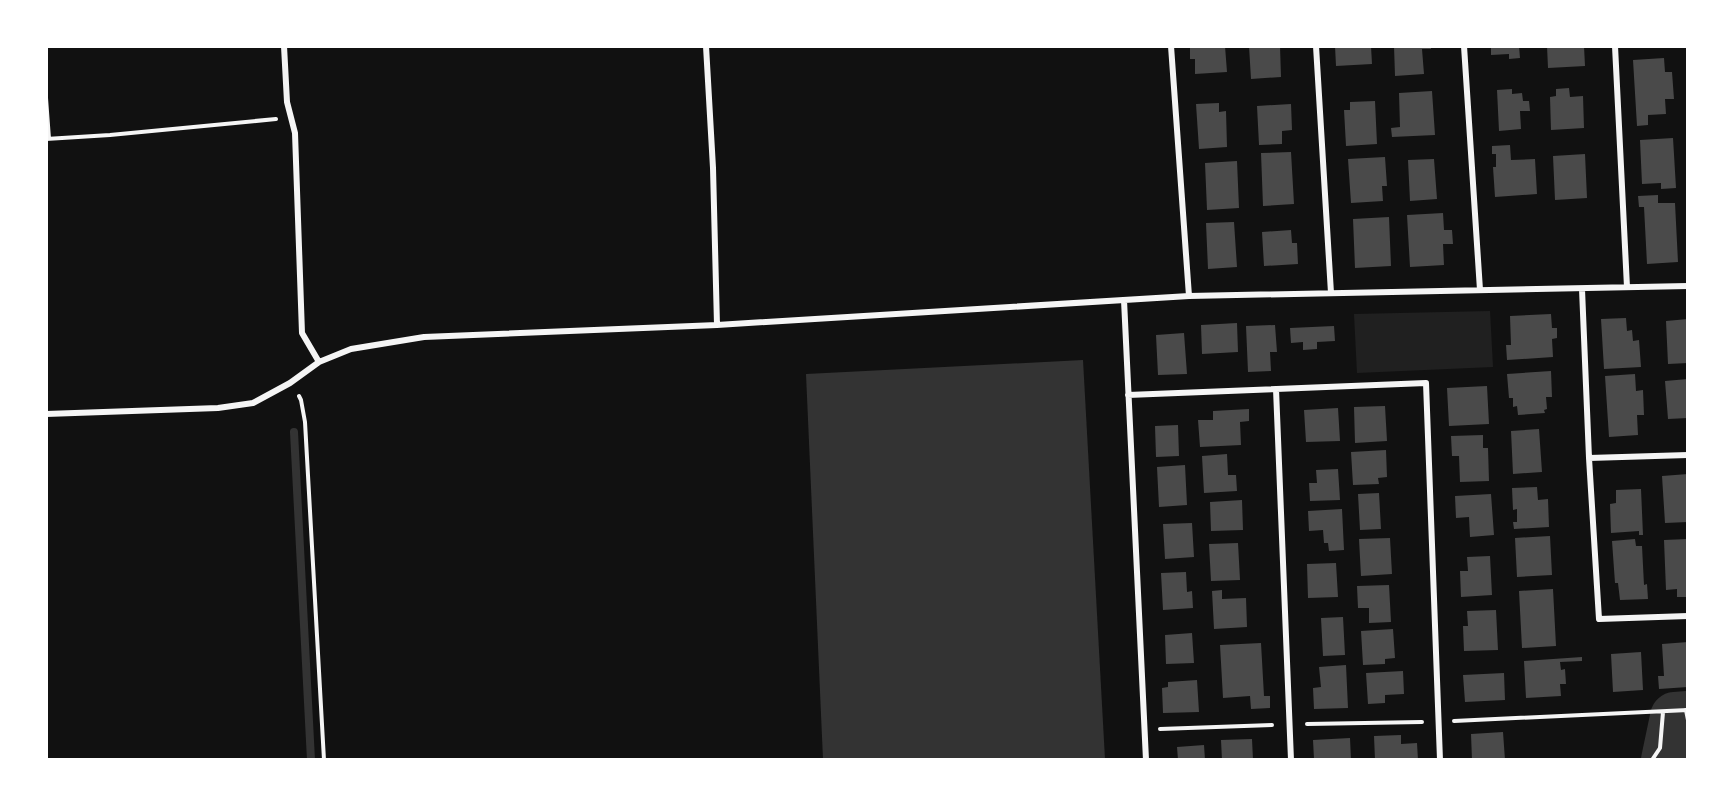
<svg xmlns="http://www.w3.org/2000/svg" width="1734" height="806" viewBox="0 0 1734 806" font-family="Quicksand,sans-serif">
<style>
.green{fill:#202020}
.water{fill:#333}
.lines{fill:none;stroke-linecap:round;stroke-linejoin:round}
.stream{stroke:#333;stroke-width:8}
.river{stroke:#333;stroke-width:50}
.building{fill:#4a4a4a}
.path{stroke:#f5f5f5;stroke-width:4}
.minor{stroke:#f5f5f5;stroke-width:6}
</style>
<rect width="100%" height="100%" fill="#111"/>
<path class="green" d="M1490 311 1493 367 1357 373 1354 314Z"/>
<path class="water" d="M1083 360 1105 759H823L806 374Z"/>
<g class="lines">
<path class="stream" d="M294 432 311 760"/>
<path class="river" d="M1666 760 1675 717 1688 716"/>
</g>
<path class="building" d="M1194 46H1225L1227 72 1195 74V59H1190V48Z
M1249 46H1280L1281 77 1251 79Z
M1335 46H1371L1372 64 1336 66Z
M1394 46H1431V49H1422L1424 74 1395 76Z
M1491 46H1519L1520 58 1509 59V54L1491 55Z
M1547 46H1584L1585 66 1548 68Z
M1664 58 1665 72H1672L1674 99H1665L1666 114 1648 115V125L1637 126 1633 60Z
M1569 88 1570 97 1583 96 1584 128 1551 130 1550 97 1556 96V89Z
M1512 89V94L1522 93 1523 101H1529L1530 111H1520L1521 129 1499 131 1497 90Z
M1432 91 1435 135 1392 137 1391 128 1400 127 1399 93Z
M1375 101 1377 144 1346 146 1344 110H1350V102Z
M1219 103V112L1226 111 1227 147 1199 149 1196 104Z
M1291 104 1292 130 1282 131V144L1259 145 1257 106Z
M1673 138 1676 188 1661 189V183L1642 184 1640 140Z
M1510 145 1511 160 1535 159 1537 194 1495 197 1493 167H1496V154H1492V146Z
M1291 152 1294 204 1263 206 1261 153Z
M1585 154 1587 198 1555 200 1553 156Z
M1385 157 1387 186H1382L1383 201 1351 203 1348 159Z
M1434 159 1437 199 1410 201 1408 160Z
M1237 161 1239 208 1207 210 1205 163Z
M1658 195V203H1675L1678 262 1647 264 1644 207H1639L1638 196Z
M1443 213 1444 230H1452L1453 244H1443L1444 265 1410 267 1407 215Z
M1389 217 1391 266 1355 268 1353 219Z
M1234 222 1237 267 1208 269 1206 223Z
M1291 230 1292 243H1297L1298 264 1264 266 1262 232Z
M1551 314 1552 328H1557V338L1552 339 1553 357 1507 360 1506 345H1511L1510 316Z
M1626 318 1627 331 1632 330 1633 341 1639 340 1641 367 1604 369 1601 319Z
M1688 319V363L1668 364 1666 321Z
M1237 323 1238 352 1202 354 1201 325Z
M1275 325 1277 352H1270L1271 371 1248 372 1246 326Z
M1334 326 1335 341 1317 342V349L1303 350V342L1291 343 1290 328Z
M1184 333 1187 374 1158 375 1156 335Z
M1551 371 1552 397H1546L1547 409 1544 410 1545 413 1518 415 1517 406 1513 407V398H1509L1507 374Z
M1635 374 1636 391 1643 390 1644 415H1637L1638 435 1609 437 1605 376Z
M1688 379V418L1668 419 1665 381Z
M1487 386 1489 424 1449 426 1447 388Z
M1385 406 1387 441 1355 443 1354 407Z
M1338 408 1340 441 1306 442 1304 410Z
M1249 409V421L1240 422 1241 445 1200 447 1198 420H1213V411Z
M1178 425 1179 456 1156 457 1155 426Z
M1539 429 1542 472 1513 474 1511 431Z
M1483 435V448H1488L1489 481 1460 482 1459 456H1452L1451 436Z
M1386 450 1387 477 1378 478 1379 484 1353 485 1351 452Z
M1227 454 1228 475H1236L1237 491 1204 493 1202 456Z
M1185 465 1187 505 1159 507 1157 467Z
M1338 469 1340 500 1310 501 1309 483H1317L1316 470Z
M1688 474V522L1665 523 1662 476Z
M1537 487 1538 500 1548 499 1549 527 1514 529 1513 522H1517V509L1513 510 1512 488Z
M1641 489 1643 535H1639V531L1611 533 1610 504 1616 503V490Z
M1379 493 1381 529 1360 530 1358 494Z
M1491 494 1494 535 1470 537 1469 517 1456 518 1455 496Z
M1242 500 1243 530 1211 531 1210 502Z
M1342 509 1344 550 1329 551 1328 543H1324L1323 530 1309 531 1308 511Z
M1192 523 1194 557 1165 559 1163 524Z
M1550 536 1552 575 1517 577 1515 538Z
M1390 538 1392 574 1361 576 1359 539Z
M1635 539 1636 546H1642L1644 585 1647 584 1648 599 1620 600 1618 583H1615L1612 541Z
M1688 539V589H1686V597H1677V589L1666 590 1664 540Z
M1238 543 1240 580 1211 581 1209 544Z
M1490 556 1492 595 1461 597 1460 571H1468L1467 557Z
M1336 563 1338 597 1308 598 1307 564Z
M1186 572 1187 592 1192 591 1193 608 1163 610 1161 573Z
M1389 585 1391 622 1369 623V608H1358L1357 586Z
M1553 589 1556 646 1522 648 1519 591Z
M1222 590V599L1246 598 1247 627 1214 629 1212 591Z
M1496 610 1498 650 1464 651 1463 626H1468L1467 611Z
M1343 617 1345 655 1323 656 1321 618Z
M1393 629 1395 658 1385 659V664L1363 665 1361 631Z
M1192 633 1194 663 1166 664 1165 635Z
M1688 642V687L1659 689 1658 676H1664L1662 644Z
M1261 643 1264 696H1270V708L1251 709 1250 696 1223 698 1220 645Z
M1641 652 1643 690 1613 692 1611 654Z
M1582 657V661L1560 662 1561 670 1565 669 1566 684H1560L1561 696 1526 698 1524 661Z
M1346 665 1348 708 1314 709 1313 688 1321 687 1319 667Z
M1403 671 1404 694 1385 695V703L1368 704 1366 673Z
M1504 673 1505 700 1465 702 1463 675Z
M1197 680 1199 712 1163 713 1162 688 1168 687V682Z
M1503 732 1505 760H1472L1471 734Z
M1401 735V744L1417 743 1418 760H1375L1374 736Z
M1350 738 1351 760 1314 759 1313 740Z
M1252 739 1253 760H1222L1221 740Z
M1204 745 1205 760H1178L1177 747Z"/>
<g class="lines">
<path class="path" d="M46 98 49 139
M46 139 110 135 276 119
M299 396 301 400 305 422 324 760
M1686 710 1688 720
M1454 721 1688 710
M1307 724 1422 722
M1160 729 1272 725
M1652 760 1660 748 1663 712"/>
<path class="minor" d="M284 46 287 102 295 133 302 333 319 362
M706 46 713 168 717 325
M1171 46 1189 296
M1316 46 1331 293
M1464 46 1480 290
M1615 46 1627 287
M1582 289 1589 458 1599 619 1688 616
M1124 300 1146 760
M1276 389 1291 760
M1128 395 1426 383 1440 760
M46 414 218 408 253 403 290 383 319 362 351 349 424 337 717 325 1189 296 1688 286
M1589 458 1688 455"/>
</g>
<rect width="1734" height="806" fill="none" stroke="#ffffff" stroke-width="96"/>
</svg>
